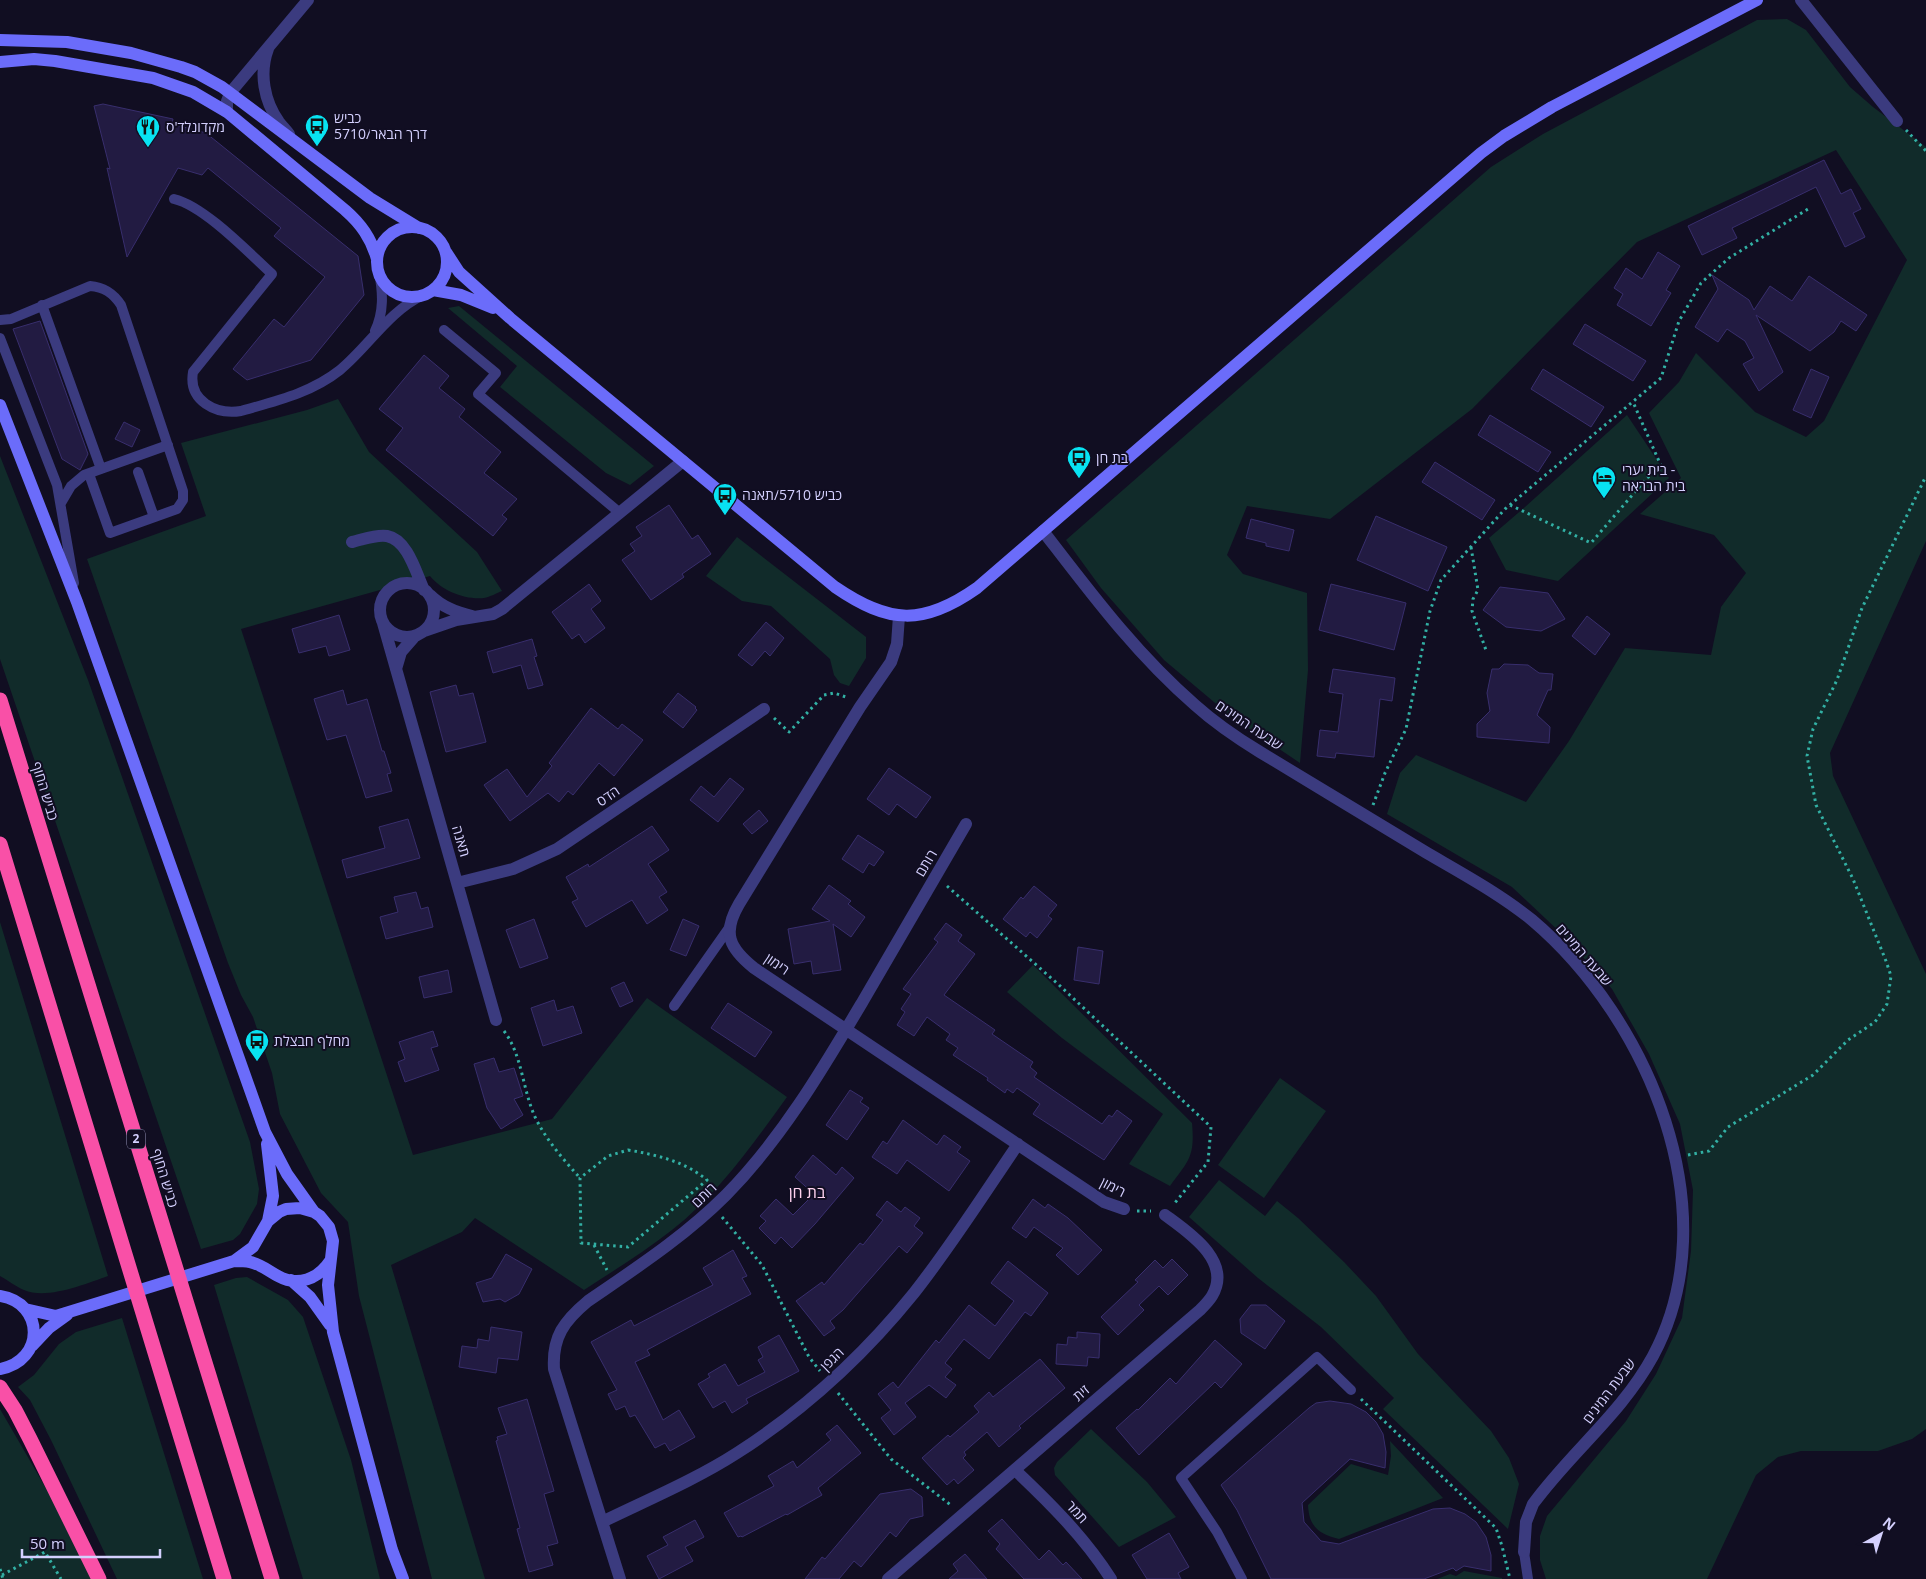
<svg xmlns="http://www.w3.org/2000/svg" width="1926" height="1579" viewBox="0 0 1926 1579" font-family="'Open Sans',Heebo,sans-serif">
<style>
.green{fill:#112b2a}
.building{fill:#221b42;stroke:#382e6d}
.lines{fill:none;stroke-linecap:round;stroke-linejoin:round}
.path{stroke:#32b0a4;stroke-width:3;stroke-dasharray:2.5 4;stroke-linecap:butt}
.lane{stroke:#3b3b7f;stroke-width:10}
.street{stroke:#3b3b7f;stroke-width:12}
.secondary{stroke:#6b6cfa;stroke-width:12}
.highway{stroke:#f950a7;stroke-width:15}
.labels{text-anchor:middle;stroke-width:4;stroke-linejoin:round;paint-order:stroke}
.shield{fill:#110e22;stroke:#9a96bc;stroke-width:1}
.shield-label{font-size:12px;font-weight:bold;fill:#d4d0fe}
.poi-label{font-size:14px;fill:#d4d0fe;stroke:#110e22;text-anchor:start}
.street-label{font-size:14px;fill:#d4d0fe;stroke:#110e22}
.quarter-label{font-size:16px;fill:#fed2ef;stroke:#110e22}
</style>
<rect width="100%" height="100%" fill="#110e22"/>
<path class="green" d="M1787 19 1806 30 1850 87 1873 107 1926 147V541L1830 753 1833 776 1926 974V1429L1912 1439 1878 1451H1801L1778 1457 1756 1475 1707 1579H1546L1540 1560V1536L1547 1516 1626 1421 1656 1374 1682 1318 1691 1251 1693 1190 1680 1124 1649 1054 1612 989 1563 935 1512 887 1387 814 1400 773 1416 755 1526 802 1569 741 1625 648 1711 655 1721 607 1746 573 1714 535 1640 514 1681 478 1649 413 1679 382 1696 353 1755 412 1806 437 1824 421 1907 260 1836 150 1637 242 1472 409 1330 519 1247 506 1227 555 1243 574 1307 593 1308 670 1300 763 1233 718 1164 660 1101 588 1066 540 1491 167 1543 134 1757 20Z
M459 306 654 466 630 485 606 473 500 387 517 366 448 308Z
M338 399 369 452 477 552 502 591C497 593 490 597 484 598 465 600 442 591 430 576L241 629 413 1155 552 1119 647 998 787 1097C753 1144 718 1194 672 1230 644 1252 613 1271 584 1290L475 1218 462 1232 391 1265 485 1579H432L359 1296 348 1222 321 1193 280 1114 272 1073 253 1017 241 995 228 963 87 559 206 516 181 443 307 410Z
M1627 415 1669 478 1558 581 1506 570 1489 538 1525 507Z
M0 456 88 680 250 1142 259 1189 257 1204 240 1234 233 1240 201 1249 0 659Z
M737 537 866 637V658L849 686 840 683 834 675 830 659 771 606 742 601 706 576Z
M0 922 108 1276C85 1284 47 1300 24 1290 16 1287 8 1280 0 1276Z
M1033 965 1192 1123C1195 1157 1189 1160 1170 1186L1129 1164 1163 1114 1062 1038 1007 992Z
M1280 1078 1326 1111 1264 1198 1218 1165Z
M1219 1180 1265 1216 1277 1201 1298 1218 1344 1262 1376 1296 1418 1354 1491 1431 1509 1458 1519 1484 1508 1529 1383 1409 1394 1398 1321 1327 1258 1278 1189 1217Z
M247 1277 288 1300 303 1317 351 1460 380 1579H303L214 1285 236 1278Z
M122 1318 203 1579H117L51 1440 30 1400 18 1387 34 1375 59 1344 76 1332Z
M0 1409 51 1497 93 1579H0Z
M1091 1429 1147 1482 1176 1517 1119 1547 1055 1475 1054 1468 1057 1462Z
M1390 1441 1443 1498 1339 1539C1319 1534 1309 1527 1308 1505L1351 1464 1388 1475 1391 1456Z
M1464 1571 1502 1578V1579H1437L1450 1574 1456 1576Z"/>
<path class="building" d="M103 104 173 119 172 124 206 133 358 256 364 295 311 360 247 380 233 369 274 319 284 327 325 277 274 236 281 228 208 168 202 175 178 168 127 257 107 168 110 169 94 106Z
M1824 160 1841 194 1851 189 1861 209 1853 213 1865 237 1845 247 1816 187 1732 228 1737 238 1702 255 1688 226Z
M1658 252 1680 266 1666 290 1671 293 1651 326 1617 305 1623 294 1614 288 1626 268 1642 279Z
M1712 275 1749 300 1754 310 1770 286 1792 301 1809 276 1867 315 1856 331 1841 321 1834 332 1810 351 1756 315 1783 372 1759 391 1743 364 1754 358 1745 341 1727 329 1718 342 1695 327 1718 289Z
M40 321 88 454 80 470 62 459 13 329Z
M1585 324 1646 361 1633 381 1573 344Z
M424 355 449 376 439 388 465 409 459 417 501 452 484 473 517 499 502 515 507 519 493 536 386 450 403 428 379 409Z
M1543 369 1604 407 1591 427 1531 389Z
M1811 369 1829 377 1811 418 1793 410Z
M1490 415 1551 452 1538 472 1478 435Z
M124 422 140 430 132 447 115 439Z
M1435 462 1495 500 1482 520 1422 482Z
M669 505 692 539 698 535 711 554 682 574 684 577 651 600 622 560 635 551 630 544 642 536 636 527Z
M1376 516 1447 547 1428 591 1357 560Z
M1251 519 1294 530 1289 551 1266 546V543L1246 538Z
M589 584 601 601 591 609 605 628 585 643 579 634 572 639 552 612Z
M1331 584 1406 603 1394 650 1319 630Z
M1500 587 1548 593 1565 619 1541 631 1506 627 1483 610Z
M339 615 350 650 329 656 326 646 299 653 292 629Z
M1587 616 1610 634 1595 655 1572 636Z
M766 622 784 638 770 656 765 651 752 666 738 655Z
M532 639 537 656 534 657 543 685 528 689 521 665 493 673 487 652Z
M1504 664 1528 665 1539 673 1553 674 1551 690H1548L1537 715 1550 727 1549 743 1477 737V724L1490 711 1487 693 1492 669H1499Z
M1333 669 1395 678 1392 701 1380 699 1374 757 1336 753 1335 758 1317 756 1320 730 1338 732 1343 694 1329 692Z
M456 685 459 696 473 693 486 742 446 752 430 692Z
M343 690 347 705 367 699 382 751H384L391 773 387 774 392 791 366 798 346 735 327 740 314 699Z
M678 693 696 707 695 708 697 710 683 728 663 712Z
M591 708 618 729 622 724 643 740 614 776 599 763 573 795 568 791 559 802 548 793 510 821 484 785 507 769 527 797 552 766 549 763Z
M889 768 931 797 916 818 897 804 889 815 867 799Z
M730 778 744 789 718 822 690 800 701 786 714 797Z
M759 810 768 821 752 834 743 824Z
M408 819 420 858 347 878 342 860 385 848 379 827Z
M652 826 669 850 648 864 667 892 659 897 668 910 647 924 632 900 586 927 572 902 578 899 566 877 588 864 589 867Z
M858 835 884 852 874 866 869 863 863 873 842 859Z
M829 885 851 901 848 904 865 917 851 937 833 924 841 970 813 974 811 961 794 964 788 929 830 921 812 909Z
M1034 886 1057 905 1048 916 1052 919 1037 938 1030 932 1026 937 1003 919 1021 897 1023 899Z
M416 892 421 909 428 907 433 927 386 939 380 917 398 912 394 897Z
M534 919 548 958 520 968 506 930Z
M683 919 699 926 686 956 670 950Z
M946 923 962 935 958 941 975 954 944 995 995 1030 992 1034 1033 1062 1030 1067 1037 1073 1034 1077 1102 1124 1109 1115 1112 1117 1117 1110 1132 1121 1104 1160 1033 1114 1040 1104 1017 1088 1013 1093 1007 1089 1005 1093 987 1080 988 1078 953 1055 958 1048 946 1040 950 1034 927 1017 914 1036 897 1025 905 1012 901 1009 911 994 903 989 938 942 934 939Z
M1078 947 1103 951 1099 984 1074 980Z
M448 970 452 992 424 998 419 977Z
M624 982 633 1001 620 1007 611 988Z
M554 1000 557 1011 573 1006 582 1033 543 1046 531 1008Z
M728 1003 772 1032 755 1057 711 1028Z
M433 1031 438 1046 431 1048 439 1070 405 1082 398 1062 405 1059 399 1042Z
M494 1058 499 1072 514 1068 523 1096 514 1099 523 1115 501 1129 487 1108 474 1064Z
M850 1090 863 1098 860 1102 869 1108 847 1140 826 1125Z
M903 1120 937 1145 944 1135 961 1147 957 1152 970 1161 949 1191 907 1160 897 1174 872 1157 883 1141 887 1144Z
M813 1155 836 1175 842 1167 854 1178 815 1224 792 1248 781 1237 775 1244 759 1228 766 1221 760 1216 776 1199 793 1215 814 1194 795 1177Z
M1033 1199 1045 1208 1048 1204 1068 1218 1102 1250 1078 1275 1056 1255 1063 1248 1034 1227 1026 1238 1012 1228Z
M887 1201 901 1212 905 1207 920 1218 914 1226 923 1233 907 1253 899 1246 843 1310 830 1321 835 1328 824 1336 796 1301 822 1282 824 1285 860 1243 863 1245 883 1220 876 1215Z
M733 1250 747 1276 742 1278 751 1294 647 1350 650 1355 635 1362 663 1420 679 1410 695 1437 670 1451 665 1443 655 1448 635 1415 630 1417 625 1406 616 1410 608 1394 617 1390 591 1342 631 1320 634 1326 713 1285 703 1268Z
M506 1254 532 1269 519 1294 505 1302 500 1299 483 1302 476 1283 492 1278Z
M1172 1259 1188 1275 1168 1295 1159 1286 1139 1305 1144 1310 1118 1335 1101 1317 1138 1282 1135 1280 1155 1260 1163 1268Z
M1008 1261 1048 1293 1031 1316 1025 1312 989 1359 964 1339 945 1363 952 1369 945 1377 956 1385 946 1398 929 1385 905 1403 916 1417 894 1435 881 1418 891 1410 878 1394 893 1382 898 1388 936 1340 939 1343 969 1305 995 1326 1014 1301 991 1283Z
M1251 1305H1266L1285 1321 1265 1349 1241 1333 1240 1319Z
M491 1327 522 1332 518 1360 498 1358 496 1373 459 1367 462 1346 477 1348 478 1339 489 1341Z
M1077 1332 1100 1334 1099 1358 1088 1357 1087 1366 1056 1364 1057 1344 1067 1345 1068 1337 1077 1338Z
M779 1335 799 1371 746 1399 748 1403 732 1413 725 1401 713 1408 698 1384 710 1377 708 1374 725 1364 738 1386 765 1372 758 1360 763 1357 758 1347Z
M1215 1340 1242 1364 1221 1388 1215 1382 1139 1455 1116 1428 1137 1409 1138 1410 1170 1378 1176 1384Z
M1040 1359 1065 1388 1019 1426 1021 1428 999 1447 987 1432 964 1452 966 1455 963 1458 974 1470 958 1484 954 1479 947 1485 922 1458 948 1435 950 1437 979 1412 974 1406 989 1392 993 1397Z
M527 1399 554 1491 544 1494 558 1543 547 1546 553 1565 529 1572 517 1529 520 1528 496 1441 498 1440 497 1437 507 1434 498 1408Z
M1330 1401 1351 1404 1366 1412 1376 1422 1383 1434 1386 1452 1385 1468 1350 1459 1302 1503 1304 1522 1321 1541 1339 1544 1433 1509 1450 1508 1465 1514 1476 1522 1486 1537 1491 1555V1571L1464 1566 1456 1571 1453 1568 1424 1579H1271L1237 1510 1221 1485 1309 1408 1316 1403Z
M837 1425 861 1453 818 1488 822 1495 787 1515 786 1514 742 1537 741 1536 738 1537 724 1513 774 1486 768 1476 793 1461 797 1468 831 1440 826 1434Z
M911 1489 922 1497 923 1516 910 1519 896 1537 890 1532 861 1567 854 1561 839 1579H805L822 1557 825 1559 880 1494Z
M1002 1519 1039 1560 1049 1550 1063 1565 1066 1562 1082 1579H1024L996 1549 1000 1544 988 1531Z
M695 1520 704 1537 685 1547 693 1561 659 1579 647 1556 668 1545 663 1537Z
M1169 1533 1189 1567 1178 1573 1181 1579H1147L1132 1555Z
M965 1554 987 1579H949L958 1571 953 1564Z"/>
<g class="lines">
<path class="path" d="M1906 130 1926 151
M1510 505 1591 543 1647 478 1662 468 1633 402
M1471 547 1478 590 1473 599 1472 611 1487 653
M774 718 789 732 824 695 834 693 849 698
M1373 805 1385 773 1406 729 1430 611 1441 580 1505 509 1661 378 1679 321 1701 283 1729 258 1808 209
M947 886 1059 985 1211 1127 1208 1162 1174 1204
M504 1031C523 1056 522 1090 536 1119 547 1141 564 1160 580 1178
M628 1150C657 1155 684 1161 707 1180L628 1247 581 1243 580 1178 608 1156Z
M1688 1155 1709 1151 1728 1127 1813 1075 1848 1040 1875 1022 1887 1004 1891 976 1886 961 1853 879 1816 805 1807 756 1813 729 1837 680 1862 608 1926 476
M1137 1211H1151
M722 1217 762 1265 809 1357 820 1371
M594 1245 607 1270
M838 1393 891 1459 952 1506
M1361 1399 1496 1528 1502 1546 1510 1579
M0 1569 3 1579
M2 1575 45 1552 61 1579"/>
<path class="lane" d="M174 199C204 206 248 252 272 274L193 372C188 401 216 415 241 411 276 401 311 393 340 370 369 346 388 312 423 295
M42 305 101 469
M0 320 11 319 90 286C104 287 113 293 121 305L183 491V500L177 509 110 533 89 474
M444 330 496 373 478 394 620 513
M375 331C384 312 383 293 379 272
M0 338 57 485 74 583
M138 472 154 517
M61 503 71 486 84 475 168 445
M674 1006 729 928
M1524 1552 1528 1579
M1242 1579 1217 1532 1181 1478 1317 1357 1351 1390"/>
<path class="street" d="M1801 0 1897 121
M268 49C259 73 264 101 279 122 282 126 286 130 289 134
M227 112V101L230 93 308 0
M1043 531C1090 592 1136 654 1195 705 1215 723 1237 738 1260 752 1316 786 1371 819 1427 853 1463 874 1500 894 1532 920 1649 1019 1730 1212 1653 1356 1622 1413 1571 1452 1533 1504L1526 1522 1524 1552
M352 542C362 540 376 534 387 536 408 540 416 573 424 590
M380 610a27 27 0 1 1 54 0a27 27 0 1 1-54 0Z
M430 595C442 607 456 612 472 616
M899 616 897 644 891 662 860 707 739 904C722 933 729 948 754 968L1104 1202 1124 1209
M383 623 496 1020
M424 631 456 620 493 614 502 609 683 461
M396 669 401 652 415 636
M457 883 513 869 557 849 764 709
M1015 1470C1050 1503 1085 1538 1111 1579
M602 1522C647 1500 695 1480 737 1453 804 1410 864 1355 914 1293 951 1246 984 1194 1018 1144
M620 1579 554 1369C552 1337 564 1321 588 1301 636 1268 684 1237 726 1195 782 1138 822 1070 863 1001 897 942 932 883 966 824
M888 1579 1200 1310C1204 1306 1209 1301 1212 1296 1233 1261 1188 1232 1165 1215"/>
<path class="secondary" d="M0 40 67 42 131 53 181 67 195 72 222 87 370 198 419 228
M0 62 34 59 55 61 153 78 193 92 227 112 345 210C361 224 371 238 377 259
M377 262a35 35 0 1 1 70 0a35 35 0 1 1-70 0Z
M446 252 459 272 510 318 835 587C889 624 923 626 977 588L1481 153 1504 136 1552 107 1757 0
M433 290 461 295 493 308
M0 405 77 602 265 1132 287 1174 314 1212
M267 1144 273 1196 268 1221
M234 1261C240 1261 245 1261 250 1262 260 1264 269 1271 278 1276 298 1287 318 1279 330 1261
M291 1280 310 1297 330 1325
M0 1296C45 1303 45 1361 0 1369
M25 1309 56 1316 234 1261 253 1247 268 1221 279 1212 286 1209 300 1208 314 1212 320 1216 329 1227 333 1241 328 1285 333 1332 392 1550 403 1579
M32 1346 49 1328 67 1315"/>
<path class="highway" d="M0 700 272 1579
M0 844 224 1579
M0 1387 15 1410 30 1439 99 1579"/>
</g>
<defs>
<g id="bus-pin" transform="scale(1.25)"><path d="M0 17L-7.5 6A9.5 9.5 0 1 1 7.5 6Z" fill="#08e3f2" stroke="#110e22"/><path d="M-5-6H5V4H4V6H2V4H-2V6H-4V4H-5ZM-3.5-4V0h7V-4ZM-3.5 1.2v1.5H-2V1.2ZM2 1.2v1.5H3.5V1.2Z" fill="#111"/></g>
<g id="restaurant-pin" transform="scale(1.25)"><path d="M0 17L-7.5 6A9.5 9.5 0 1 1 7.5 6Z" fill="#08e3f2" stroke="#110e22"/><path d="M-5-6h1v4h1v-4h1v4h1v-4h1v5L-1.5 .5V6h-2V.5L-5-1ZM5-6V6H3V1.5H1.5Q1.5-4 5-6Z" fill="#111"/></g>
<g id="hotel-pin" transform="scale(1.25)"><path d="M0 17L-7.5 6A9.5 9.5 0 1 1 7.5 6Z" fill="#08e3f2" stroke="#110e22"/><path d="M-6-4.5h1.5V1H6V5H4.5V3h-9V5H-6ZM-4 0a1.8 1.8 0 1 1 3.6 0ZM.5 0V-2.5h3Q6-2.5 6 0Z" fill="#111"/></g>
</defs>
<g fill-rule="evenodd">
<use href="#bus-pin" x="317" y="126"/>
<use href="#restaurant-pin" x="148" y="127"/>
<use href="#bus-pin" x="1079" y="458"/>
<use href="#hotel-pin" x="1604" y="478"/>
<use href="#bus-pin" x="725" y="495"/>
<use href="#bus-pin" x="257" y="1041"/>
</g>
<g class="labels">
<rect class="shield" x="127" y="1129.5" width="18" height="19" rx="4"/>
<g class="shield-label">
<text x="136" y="1143">2</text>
</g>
<g class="poi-label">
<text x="334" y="123">כביש<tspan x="334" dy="16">5710/דרך הבאר</tspan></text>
<text x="166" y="132">מקדונלד'ס</text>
<text x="1096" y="463">בת חן</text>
<text x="1622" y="475">בית יערי -<tspan x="1622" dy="16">בית הבראה</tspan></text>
<text x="742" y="500">כביש 5710/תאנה</text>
<text x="274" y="1046">מחלף חבצלת</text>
</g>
<g class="street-label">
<text transform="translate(1249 725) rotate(34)" y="5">שבעת המינים</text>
<text transform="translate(45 791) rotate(73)" y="5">כביש החוף</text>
<text transform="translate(608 796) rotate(-34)" y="5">הדס</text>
<text transform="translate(461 841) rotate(74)" y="5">תאנה</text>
<text transform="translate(926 863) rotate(-59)" y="5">רותם</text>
<text transform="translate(1584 955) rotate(49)" y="5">שבעת המינים</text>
<text transform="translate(777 964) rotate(34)" y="5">רימון</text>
<text transform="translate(165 1178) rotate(73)" y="5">כביש החוף</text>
<text transform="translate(1113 1187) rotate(27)" y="5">רימון</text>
<text transform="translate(704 1195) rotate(-44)" y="5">רותם</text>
<text transform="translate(832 1359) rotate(-44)" y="5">הגפן</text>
<text transform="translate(1609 1391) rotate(-53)" y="5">שבעת המינים</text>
<text transform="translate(1081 1393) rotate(-41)" y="5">זית</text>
<text transform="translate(1077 1512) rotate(48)" y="5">תמר</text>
</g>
<g class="quarter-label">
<text x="807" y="1198">בת חן</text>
</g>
</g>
<g transform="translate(1881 1534) rotate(39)" stroke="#110e22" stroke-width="4" paint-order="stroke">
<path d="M0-4L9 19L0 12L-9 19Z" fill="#d4d0fe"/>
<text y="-8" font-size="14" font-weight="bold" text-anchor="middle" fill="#d4d0fe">N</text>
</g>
<path d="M22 1549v8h138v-8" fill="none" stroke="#d4d0fe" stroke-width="2.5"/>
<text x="30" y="1549" font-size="15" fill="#d4d0fe" stroke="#110e22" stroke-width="4" paint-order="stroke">50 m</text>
</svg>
